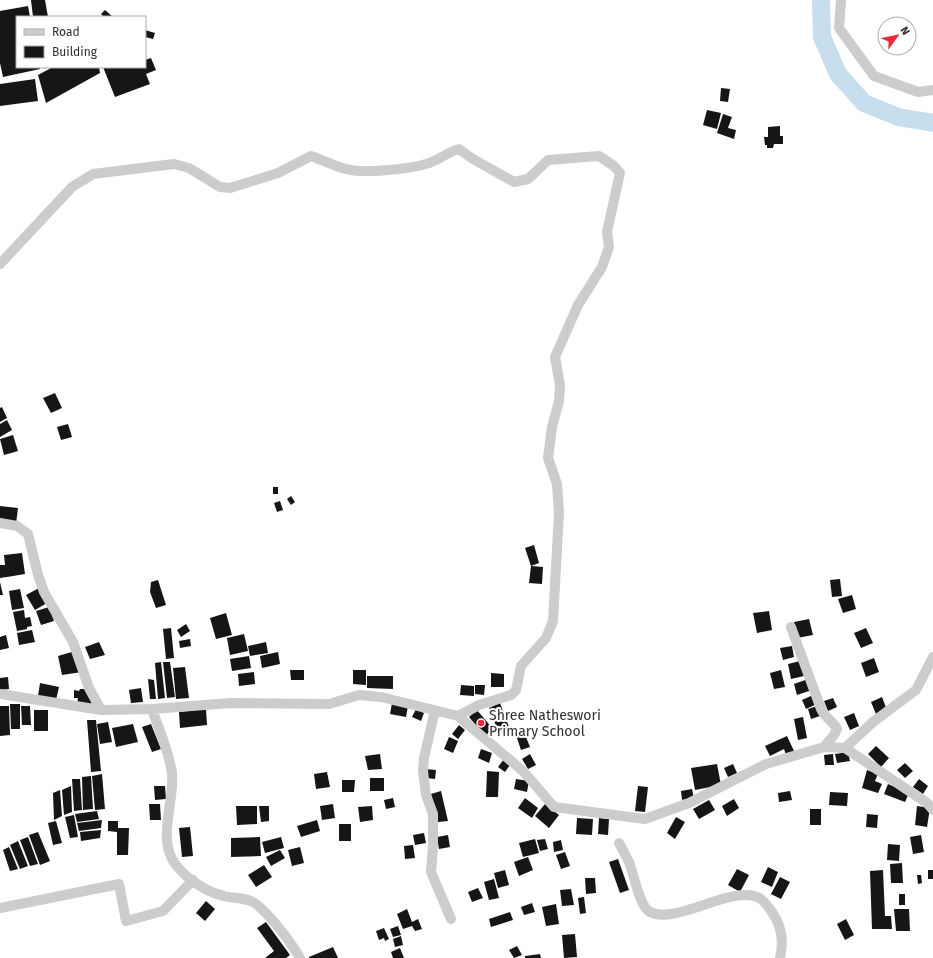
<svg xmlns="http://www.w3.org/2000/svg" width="933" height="958" viewBox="0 0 933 958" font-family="'Fira Sans',sans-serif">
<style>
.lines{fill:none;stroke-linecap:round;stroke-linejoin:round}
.river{stroke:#c6deee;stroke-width:18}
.building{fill:#161616}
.minor{stroke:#ccc;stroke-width:10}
.poi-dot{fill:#f02634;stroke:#fff;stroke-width:1.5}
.labels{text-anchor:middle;stroke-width:4;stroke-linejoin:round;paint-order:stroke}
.poi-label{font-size:14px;fill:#2f2f2f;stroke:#fff;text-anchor:start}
</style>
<rect width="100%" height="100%" fill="#fff"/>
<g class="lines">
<path class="river" d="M821 0 822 37 838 74 864 103 898 117 933 123"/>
</g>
<path class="building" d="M31 0H45L48 17H33Z
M28 6 30 17H17V67H40V69L3 77 0 63V11Z
M105 10 113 17H104L101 14Z
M145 30 155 33 153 39 145 37Z
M151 58 156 70 146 74 150 84 115 97 103 67H145V60Z
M53 67H99L100 73 46 103 38 75Z
M35 79 38 101 0 106V84Z
M721 88 730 89 728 102 720 101Z
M707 110 721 113 717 129 703 125Z
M723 114 732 117 728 128 736 130 734 139 717 133Z
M780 126V136H783V144H774L773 148H767V145H765L764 137H768V127Z
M55 393 62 408 51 413 43 398Z
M2 407 7 418 0 422V408Z
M7 420 12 430 0 437V424Z
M68 424 72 437 61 440 57 427Z
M13 435 18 451 4 455 0 439Z
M273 487H278V494H273Z
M291 496 295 502 291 505 287 499Z
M280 501 283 510 277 512 274 503Z
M0 506 18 508 16 524 0 521Z
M534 545 539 563 531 566 525 548Z
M22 553 25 574 7 577 6 572 7 577 0 578V565H5L4 555Z
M531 566 543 567 542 584 529 583Z
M840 579 842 596 832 597 830 580Z
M158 580 166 605 156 608 150 592 151 582Z
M0 582 3 595H0Z
M39 588 47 603 35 610 26 595Z
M20 589 24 608 12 610 9 591Z
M852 595 856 609 843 613 838 599Z
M49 607 54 621 41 625 36 611Z
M24 610 25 618 30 617 32 626 27 627V629L17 631 13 612Z
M769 611 772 630 757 633 753 613Z
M226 613 232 635 216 639 210 618Z
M809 619 813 635 797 638 794 622Z
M186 624 190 631 181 637 177 630Z
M171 628 174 658 166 659 163 629Z
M866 628 873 643 861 648 854 633Z
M32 630 35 642 19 645 17 633Z
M244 634 248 651 230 655 227 638Z
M6 635 9 648 0 650V637Z
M190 639 191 646 180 648 179 641Z
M99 642 105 655 90 659 85 647Z
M266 642 268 653 250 656 248 646Z
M792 646 794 657 783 660 780 648Z
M75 651 82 672 62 675 58 656Z
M278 652 280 664 262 668 260 656Z
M249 656 251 668 232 671 230 659Z
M874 658 879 672 866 677 861 663Z
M800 661 804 676 791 679 788 664Z
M161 662 165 698 158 699 155 663Z
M163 662H170L175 697 167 698Z
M185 667 189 698 176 699 173 668Z
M290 670H304V680H291Z
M353 670H366V685L353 684Z
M781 670 785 687 774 689 770 673Z
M254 672 255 684 239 686 238 674Z
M491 673 504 674V687H491Z
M367 676H393V689L367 688Z
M8 677 9 689 0 690V678Z
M148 679 154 680 156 699H150Z
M808 679 812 690 797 695 794 684Z
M40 683 59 687 56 700 38 696Z
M461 685 474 686V696L460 695Z
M475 685H485L484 695 475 694Z
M141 688 143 702 131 703 129 690Z
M80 689H89L96 705 77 704 78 698H74V690L79 691Z
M813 695 817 704 806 709 802 700Z
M882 697 887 710 876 714 871 702Z
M833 698 837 707 828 711 824 701Z
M392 703 408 706 406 717 390 714Z
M500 703 509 727 498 731 489 708Z
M10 704H20V729H11Z
M0 706H9L10 735 0 736Z
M21 706H30L31 725H22Z
M817 706 820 716 811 719 808 709Z
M206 709 207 725 180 728 179 712Z
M416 709 424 713 421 721 412 717Z
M34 710H48V731H34Z
M477 710 493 729 485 736 469 717Z
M854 713 859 726 850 730 844 717Z
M803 717 807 738 798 740 794 719Z
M87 720H96L101 771 91 772Z
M108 722 112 742 100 744 97 724Z
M133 724 138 742 116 747 112 728Z
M151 724 161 749 152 752 142 727Z
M459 725 465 730 458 739 452 734Z
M524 732 530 747 521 750 516 735Z
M787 736 794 751 786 755 784 749 770 756 765 746Z
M449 737 458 741 453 753 444 749Z
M876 746 889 758 881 767 868 754Z
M481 749 492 753 489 763 478 758Z
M848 752 850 761 837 763 835 754Z
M380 754 382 769 368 770 365 756Z
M530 754 536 765 528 769 522 759Z
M833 754 834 765H825L824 755Z
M504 759 510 765 505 772 498 767Z
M905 763 913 771 905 778 897 770Z
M717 764 721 785 695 790 691 768Z
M733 764 737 773 728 777 724 768Z
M426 769 436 770 435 779 426 778Z
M867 770 878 774 875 781 882 784 878 793 862 788Z
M487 771 499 772 498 797H486Z
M327 772 330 787 316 789 314 774Z
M102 774 105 809 95 810 92 776Z
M91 776 93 809 83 810 82 777Z
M370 778H384V791H370Z
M72 779H80L82 810 74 811Z
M516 779 529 781 527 792 514 789Z
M919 779 928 786 923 794 913 787Z
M342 780H355L354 792H342Z
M888 784 909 793 905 802 884 794Z
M71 786 72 812 64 815 62 790Z
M154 786H165L166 799 155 800Z
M638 786 648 787 645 812 635 811Z
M692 789 694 798 682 800 681 791Z
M60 790 62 816 54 820 53 793Z
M441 791 448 821 438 822 431 794Z
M790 791 792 800 779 802 778 793Z
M830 792 848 793 847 806 829 805Z
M393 798 395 807 386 809 384 800Z
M525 798 538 808 532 818 518 808Z
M734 799 739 808 727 816 722 806Z
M709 800 715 810 699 819 693 809Z
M149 804H160L161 820H150Z
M333 804 335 818 322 820 320 806Z
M545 804 559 815 549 828 535 816Z
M236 806H257V824L237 825Z
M259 806H269V821L261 822Z
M372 806 373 820 360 822 358 807Z
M917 806 930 808 927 827 915 825Z
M810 809H821V825H810Z
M97 811 99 819 77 822 75 814Z
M867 814 878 815 877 828 866 827Z
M74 815 78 837 70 838 65 817Z
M676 817 685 822 675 839 667 833Z
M577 818 593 819 592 835 576 834Z
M599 818 609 819 608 835 598 834Z
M102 820 101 828 79 831 77 823Z
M317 820 320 831 301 837 297 826Z
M56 821 62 843 53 845 48 823Z
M108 821H118V828H129L128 855H117V832L108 831Z
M339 824H351V841H339Z
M190 827 193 856 182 857 179 828Z
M101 830 100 838 81 841 80 832Z
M38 832 50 861 40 865 29 835Z
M424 833 426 843 415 845 413 835Z
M448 835 450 847 439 849 437 837Z
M921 835 924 852 913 854 910 837Z
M28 837 38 864 30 866 20 840Z
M260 837 261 856 231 857V838Z
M281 837 284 848 265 853 262 842Z
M535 839 539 853 523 857 519 843Z
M545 839 548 849 540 851 537 840Z
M561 840 563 850 554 852 553 842Z
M18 841 28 866 20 869 10 845Z
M888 844 900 845 899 861 887 860Z
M413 845 415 858 405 859 404 846Z
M9 847 18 869 10 871 3 850Z
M300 847 304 863 292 866 288 850Z
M280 850 285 858 271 866 266 857Z
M565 852 570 866 561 869 556 855Z
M528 857 533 870 519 876 514 862Z
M618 859 629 890 620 893 609 862Z
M902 863 903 883H891L890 864Z
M264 865 272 877 256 887 248 875Z
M768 867 778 872 772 887 761 882Z
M737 869 749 875 740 892 728 885Z
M505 870 509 885 498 888 494 873Z
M883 870 885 916H891L892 929H872L870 871Z
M928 870H933V879H928Z
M917 875H921L922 883 918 884Z
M780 877 790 882 781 899 771 894Z
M585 878H595L596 893 586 894Z
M494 879 499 898 489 900 484 882Z
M478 888 483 898 472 902 468 892Z
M571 889 574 905 562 906 560 890Z
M899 894H905V905H899Z
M584 897 586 913 580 914 578 898Z
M206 901 215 909 205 921 196 913Z
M532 903 535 912 524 915 521 907Z
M556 904 559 924 546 926 542 907Z
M407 909 412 922 418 919 422 929 415 931 412 926 403 929 397 914Z
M894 909H909L910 931H896Z
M510 912 513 920 491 927 489 919Z
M846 919 854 935 845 940 837 924Z
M266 922 290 955 286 958H265L274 951 257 928Z
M398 926 401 935 393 937 390 929Z
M384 928 389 939 385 941 384 938 379 940 376 931Z
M575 934 577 957 564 958 562 935Z
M401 936 403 945 395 947 393 939Z
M517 946 522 955 514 958 509 950Z
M333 947 338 958H309V957Z
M400 948 404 958H393L391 952Z
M540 954 541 958H525V956Z"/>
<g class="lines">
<path class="minor" d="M841 0 839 28 874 76 918 92 933 90
M0 264 72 187 93 174 174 164 189 168 220 187 230 188 278 173 311 156C323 160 334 166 346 169 362 174 409 169 426 164 438 161 447 152 459 149L473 159 514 182 528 179 548 160 599 156 614 166 620 173 607 232 609 247 602 267 578 305 555 357 560 385 559 401 552 427 548 458 557 484 559 513 553 621 546 638 521 666 516 690 511 695 479 705 458 716
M0 523 17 526 28 534 38 575 44 592 73 642 89 688 101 710
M791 627 821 709C825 718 833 721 837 729L834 735 824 747
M0 694 101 710 152 709 231 703 329 704 359 695 381 697 458 716 524 772 554 807 645 819 689 803 766 764 824 747 845 748 927 803 933 810
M152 709C159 730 169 751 172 773 175 802 156 840 176 865 187 879 206 892 224 896 232 898 243 898 251 901 265 907 292 944 300 958
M435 710 424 758 423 771 426 795 433 814V847L431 872 451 919
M845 748 873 722 916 690 933 657
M619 843C623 850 626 856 629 862 634 874 639 906 650 912 675 925 730 886 757 897 763 899 768 906 772 912 782 926 784 941 780 958
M0 908 119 884 126 921 163 911 193 880"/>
</g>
<circle class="poi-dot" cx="481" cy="723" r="4"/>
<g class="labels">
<g class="poi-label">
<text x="489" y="720">Shree Natheswori<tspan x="489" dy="16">Primary School</tspan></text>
</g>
</g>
<rect x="16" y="16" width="130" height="52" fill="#ffffff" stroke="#acacac"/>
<rect x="24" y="29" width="20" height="6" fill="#cccccc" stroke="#acacac"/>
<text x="52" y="36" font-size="12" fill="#2f2f2f">Road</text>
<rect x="24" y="46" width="20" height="12" fill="#161616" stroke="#acacac"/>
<text x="52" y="56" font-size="12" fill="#2f2f2f">Building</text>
<g transform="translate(897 36) rotate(57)"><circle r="19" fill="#ffffff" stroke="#acacac"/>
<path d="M0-3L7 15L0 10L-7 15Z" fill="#f02634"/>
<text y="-6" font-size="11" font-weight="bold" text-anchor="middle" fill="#2f2f2f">N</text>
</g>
</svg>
